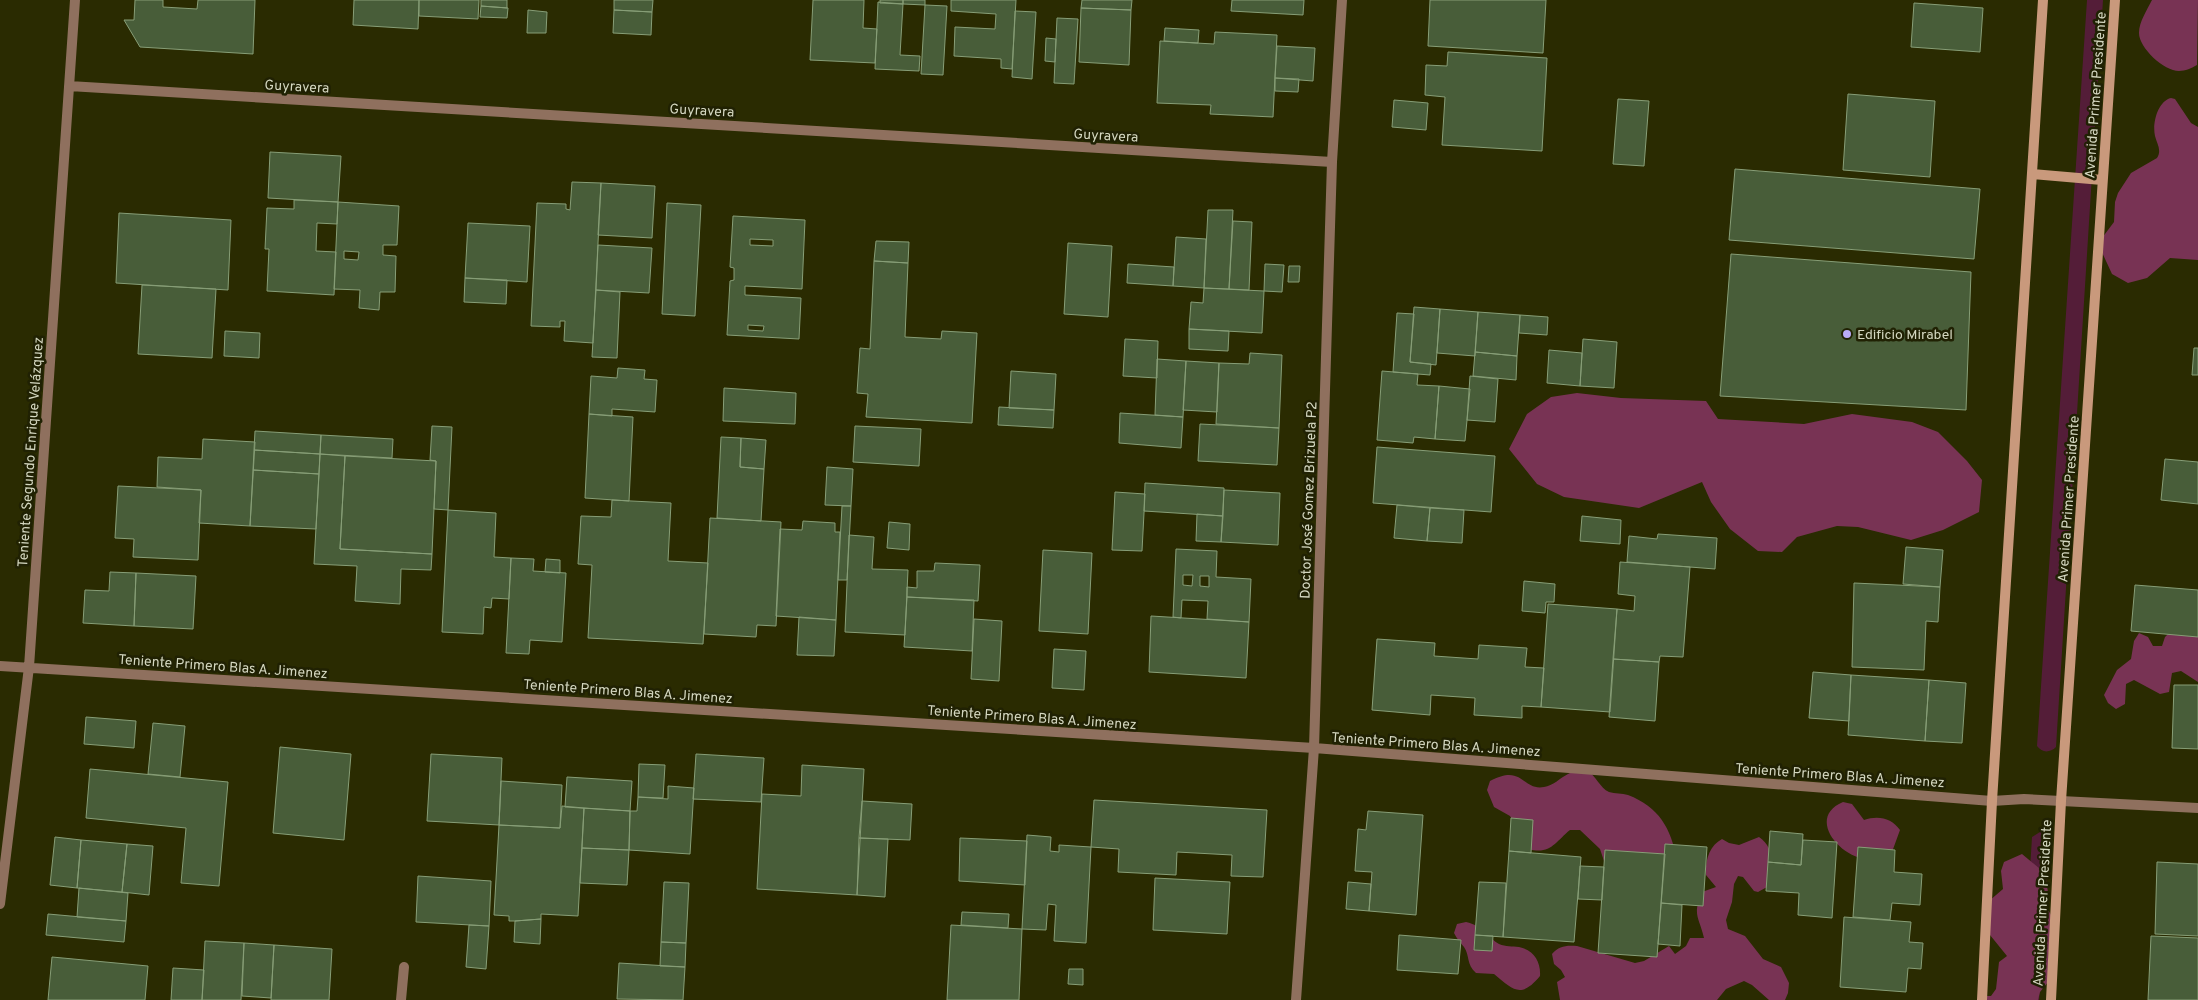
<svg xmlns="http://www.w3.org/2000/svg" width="2198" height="1000" viewBox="0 0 2198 1000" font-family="Overpass,sans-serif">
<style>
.green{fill:#541d38}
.forest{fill:#783354}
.building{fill:#485d39;stroke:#879e77;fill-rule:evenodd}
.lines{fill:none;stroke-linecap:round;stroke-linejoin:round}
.minor{stroke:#8f705e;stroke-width:10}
.secondary{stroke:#c9997c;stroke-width:10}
.poi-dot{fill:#b9abf7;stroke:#202103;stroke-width:2}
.labels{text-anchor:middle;stroke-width:5;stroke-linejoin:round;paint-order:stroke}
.street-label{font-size:14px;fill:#d4d7c0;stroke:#202103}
.poi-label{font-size:14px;fill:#d4d7c0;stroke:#202103;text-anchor:start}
</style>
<rect width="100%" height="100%" fill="#2a2b01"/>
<path class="green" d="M2087 0H2103L2056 747C2050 753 2042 753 2037 746Z
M2040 832 2048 834 2049 839 2039 1000H2022L2032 837Z"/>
<path class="forest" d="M2152 0H2198L2197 65C2192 68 2185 71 2179 71 2164 71 2139 48 2139 33 2139 22 2147 10 2152 0Z
M2171 98 2175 99 2191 123 2198 127V260L2170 258 2147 278 2128 283 2112 274 2100 248 2102 238 2114 222 2115 202 2118 193 2131 173 2157 158C2162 150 2157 144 2155 136 2152 123 2158 101 2171 98Z
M1577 393 1621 398 1706 401 1718 419 1804 424 1852 414 1912 422 1938 432 1967 461 1982 480 1979 512 1943 530 1911 540 1858 527 1837 526 1797 537 1782 552 1758 551 1730 529 1711 502 1702 482 1639 508 1564 497 1537 484 1509 449 1527 414 1551 397Z
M2171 631H2198V682L2181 671 2172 673 2169 692 2160 694 2134 680 2126 684 2125 704 2116 709 2108 703 2104 695 2117 670 2131 659 2134 641 2139 633 2148 637 2153 646H2162L2165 637Z
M1587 770C1596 776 1600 788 1609 792 1615 794 1622 793 1628 795 1659 807 1671 828 1677 860L1606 867 1600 849 1580 830H1570C1555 842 1551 855 1528 849L1510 816 1494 807 1487 790 1490 781C1523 763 1522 791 1544 787 1553 786 1560 778 1568 774 1573 771 1581 771 1587 770Z
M1843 802 1852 804 1864 820C1878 815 1892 818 1900 830L1892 852C1884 854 1873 860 1866 859 1838 856 1807 817 1843 802Z
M1759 837C1777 849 1771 870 1767 887L1758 892 1754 891 1743 877 1738 876 1734 884 1732 902 1726 920 1728 929 1745 936 1763 959 1781 967 1789 983 1788 993 1785 1000H1769L1752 985 1744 981 1726 989 1717 1000H1560L1557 982 1565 977 1561 970 1554 964 1552 954C1559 946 1566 945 1577 946L1635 963 1644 961 1669 946 1675 954 1686 946 1690 938H1704C1699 916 1692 916 1702 892L1716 887 1706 875C1705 861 1709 846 1722 839L1729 843 1739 845Z
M2022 854 2045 873 2048 892V910L2056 923C2051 941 2044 959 2052 977L2040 992 2038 1000H1977L1981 996H1991L1996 989 1999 962 2007 956 1990 935 1989 901 2003 889 2001 871 2004 862Z
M1466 922C1483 926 1486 936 1499 944 1506 947 1512 946 1519 947 1534 950 1541 962 1540 976 1521 999 1513 990 1494 974L1476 973C1466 964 1470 956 1464 947 1460 942 1457 939 1454 933L1457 924Z"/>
<path class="building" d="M135 0H163V7L197 9 198 0H255L253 54 140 47 124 20H134Z
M354 0H419L418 29 353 25Z
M419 0H479L478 19 419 16Z
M481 0H507V8L481 6Z
M614 0H653L652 12 614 10Z
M813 0H864L863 28 877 29 875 63 810 60Z
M880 0H903V4L880 3Z
M903 0H925V5L903 4Z
M951 0H1016L1012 69 1001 68V59L954 56 955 27 995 29 996 14 951 11Z
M1082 0H1132L1131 10 1081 8Z
M1232 0H1304L1303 15 1231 11Z
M1430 0H1546L1543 53 1428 46Z
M878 2 903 4 900 55 920 56 919 71 875 69Z
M1914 3 1983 8 1980 52 1911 47Z
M925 5 947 6 943 75 921 74Z
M481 6 508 8 507 18 480 17Z
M1081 8 1131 10 1129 65 1079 62Z
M528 10 547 12 546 33H527Z
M614 10 652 12 651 35 613 33Z
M1015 11 1036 12 1032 79 1012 77Z
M1057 18 1078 19 1074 84 1054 83Z
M1165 28 1199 30 1198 43 1164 41Z
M1215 32 1277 35 1273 117 1210 114 1211 105 1157 103 1160 41 1214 44Z
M1046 38 1056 39 1055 62 1045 61Z
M1277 46 1315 48 1313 81 1275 78Z
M1448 52 1547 58 1542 151 1442 145 1445 97 1425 95 1426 65 1447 66Z
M1275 78 1299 79 1298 92 1275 91Z
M1848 94 1935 101 1930 177 1843 170Z
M1618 99 1649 101 1644 166 1613 164Z
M1394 100 1428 103 1426 130 1392 127Z
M270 152 341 156 338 202 268 198Z
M1735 169 1980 189 1974 259 1729 240Z
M572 182 601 183 593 343 564 341 565 321H560V327L531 326 537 203 566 204V209L570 210Z
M601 183 655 186 652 238 598 235Z
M294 200 338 202 337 224 317 223 316 251 336 252 334 295 267 291 269 249H265L267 208 294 209Z
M338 202 399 206 397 245H383V255L396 256 395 292H380L379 310 359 308 360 290 334 289ZM344 251 359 252 358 260 344 259Z
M667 203 701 205 695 316 662 314Z
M1208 210H1233L1229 289 1204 288Z
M119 213 231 220 228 290 116 283Z
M733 216 805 220 802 289 745 286V295L801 298 799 339 727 335 730 281 734 280V268L730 267ZM750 239 773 240V246L750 245ZM748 325 764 326 763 331 748 330Z
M1233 221 1252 222 1249 290 1229 289Z
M468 223 530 226 527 282 465 278Z
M1176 237 1206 239 1204 288 1173 286Z
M876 241 909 242 908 263 874 261Z
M1068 243 1112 246 1108 317 1064 314Z
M598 245 652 248 649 293 596 290Z
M1731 254 1971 272 1966 410 1720 396Z
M874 261 908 263 905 337 941 339 942 331 977 333 972 423 866 417 868 394 857 393 860 348 870 349Z
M1128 264 1174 267 1173 286 1127 283Z
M1265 264 1284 265 1282 292 1264 291Z
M1289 266H1300L1299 282H1288Z
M465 278 507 280 506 304 464 302Z
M142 285 216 289 212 358 138 354Z
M1204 288 1264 291 1262 333 1189 329 1191 302 1203 303Z
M596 290 620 292 617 358 592 357Z
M1414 307 1440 309 1436 365 1410 362Z
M1440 309 1478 312 1475 356 1437 353Z
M1478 312 1520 315 1517 356 1475 352Z
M1397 313 1414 314 1410 362 1431 364 1430 375 1393 372Z
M1520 315 1548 317 1547 335 1519 333Z
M1189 329 1229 331 1228 351 1189 349Z
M225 331 260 333 259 358 224 356Z
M1125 339 1158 341 1157 378 1123 376Z
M1583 339 1617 342 1614 388 1580 386Z
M2194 348H2198V375H2192Z
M1549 350 1582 353 1580 386 1547 383Z
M1475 352 1517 356 1516 380 1473 376Z
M1250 353 1282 355 1279 428 1216 424 1219 363 1249 364Z
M1157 359 1186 361 1183 417 1155 415Z
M1186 361 1219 363 1217 412 1183 410Z
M618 368 645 370 644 379 657 380 655 412 612 409V416L589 414 591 376 617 378Z
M1011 371 1056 374 1054 410 1009 408Z
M1382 371 1418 374 1417 385 1439 386 1435 439 1414 437 1413 443 1377 440Z
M1470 376 1498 379 1495 422 1467 420Z
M1439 386 1470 389 1465 441 1435 439Z
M724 388 796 393 795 424 723 421Z
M999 407 1054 410 1053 428 998 425Z
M1120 413 1183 417 1181 448 1119 443Z
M589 414 633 417 629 501 585 498Z
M1200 424 1279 428 1277 465 1198 461Z
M432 426 452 427 448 510 434 509 436 461 430 460Z
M855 426 921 429 919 466 853 462Z
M255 431 321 435 320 454 254 450Z
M321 435 393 439 392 458 320 454Z
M721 437 741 438 740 467 764 469 761 521 717 518Z
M741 438 766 440 764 469 740 467Z
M203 439 255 442 250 526 199 523 201 490 157 487 158 457 202 459Z
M1377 447 1495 456 1491 512 1373 503Z
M254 450 320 454 319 474 253 470Z
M320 454 345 456 340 549 432 554 431 570 401 569 400 604 355 601 357 566 314 564Z
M345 456 436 461 432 554 340 549Z
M2165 459 2198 462V504L2161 500Z
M827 467 853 469 851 506 825 505Z
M253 470 319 474 316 529 250 526Z
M1145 483 1224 488 1223 516 1144 511Z
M118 486 201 490 198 560 133 557 134 539 115 538Z
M1224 490 1280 493 1278 545 1221 542Z
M1115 492 1145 494 1142 551 1112 550Z
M612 500 671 503 668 561 708 563 703 644 588 638 592 565 578 564 581 516 611 517Z
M1397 505 1430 508 1427 541 1394 538Z
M842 506H851L847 580H838Z
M1430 508 1464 510 1462 543 1427 541Z
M448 510 496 513 494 557 511 558 509 599 492 598 491 608 484 607 483 634 442 632Z
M1197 514 1223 516 1221 542 1196 541Z
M1582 516 1621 520 1620 544 1580 541Z
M710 518 781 522 776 626 757 625 756 637 704 634Z
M803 521 835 523V532H840L836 620 776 616 780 529 802 530Z
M889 522 910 524 909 550 887 548Z
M1658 534 1717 538 1715 569 1627 562 1629 536 1657 539Z
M849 535 874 537 872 569 908 570 905 635 845 632Z
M1906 547 1943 550 1940 587 1903 584Z
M1176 549 1217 551 1216 577 1251 579 1249 622 1207 619 1208 601 1182 600 1181 618 1173 617ZM1183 575H1193L1192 586 1183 585ZM1200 576H1209V587L1200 586Z
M1043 550 1092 553 1088 634 1039 631Z
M511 558 534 559 533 571 566 573 562 642 530 640 529 654 506 653Z
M546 559 560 560V573L545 572Z
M1620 562 1690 567 1683 657 1660 656 1659 662 1613 659 1617 609 1634 611 1635 596 1618 594Z
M935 563 980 565 978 601 907 597V587L917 588V571H934Z
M110 572 136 573 134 626 83 623 85 590 109 591Z
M136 573 196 576 193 629 134 626Z
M1524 581 1555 584 1554 602H1546L1545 613 1522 611Z
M1854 583 1940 587 1938 622 1926 621 1924 670 1852 667Z
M2135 585 2198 590V637L2131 631Z
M907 597 974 600 972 651 904 647Z
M1548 604 1617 609 1610 712 1541 707Z
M1151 616 1249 622 1246 678 1149 672Z
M799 617 836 620 834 656 797 655Z
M974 619 1002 621 999 681 971 679Z
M1377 639 1435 643 1434 656 1478 659 1479 645 1527 648 1525 667 1544 668 1541 707 1522 706V718L1474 715 1475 698 1431 695 1430 715 1372 710Z
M1054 649 1086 651 1084 690 1052 688Z
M1613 659 1659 662 1655 721 1609 717Z
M1813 672 1851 675 1849 721 1809 718Z
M1851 675 1929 680 1925 741 1848 735Z
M1929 680 1966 683 1962 743 1925 741Z
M2174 685H2198V749L2172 748Z
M86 717 136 721 134 748 84 744Z
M153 723 185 726 180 777 148 774Z
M280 747 351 754 344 840 273 833Z
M431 754 502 758 499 825 427 821Z
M696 754 764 758 761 802 693 799Z
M639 764 665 765 663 798 638 797Z
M802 765 864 769 857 895 757 889 762 794 801 796Z
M90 769 228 782 219 886 181 883 186 828 86 818Z
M567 777 632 781 630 811 565 807Z
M501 781 562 785 560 828 499 825Z
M668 786 694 788 690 854 629 850 630 811H637L638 797 668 799Z
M1094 800 1267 810 1263 877 1231 876 1232 855 1177 852 1176 875 1118 872 1119 849 1091 847Z
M862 801 912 804 910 840 859 838Z
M562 806 584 808 578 916 541 914V919L515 921H509V916L494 915 499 825 560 828Z
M584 808 630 811 629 850 582 848Z
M1368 811 1423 815 1416 915 1369 911 1372 872 1355 871 1358 829 1366 830Z
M1511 818 1533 820 1531 853 1509 851Z
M1770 831 1803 834 1801 865 1768 862Z
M1027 835 1051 837 1050 851 1059 852V845L1091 847 1086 943 1054 941 1056 905 1048 904 1046 930 1022 929Z
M55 837 81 840 77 888 50 885Z
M859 838 888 839 885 897 857 895Z
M960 838 1027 841 1025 885 959 881Z
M81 840 127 844 122 892 77 888Z
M1803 840 1837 842 1832 918 1798 915 1799 893 1766 891 1768 862 1801 865Z
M127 844 153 846 149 895 122 892Z
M1665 844 1707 847 1703 906 1661 903Z
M1858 847 1895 850 1894 872 1922 874 1920 905 1892 903 1890 920 1853 917Z
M582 848 629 850 627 885 580 883Z
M1605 850 1665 854 1657 957 1598 953Z
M1509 851 1581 857 1574 942 1503 937Z
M2157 862 2198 864V936L2155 934Z
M1580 866 1604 867 1602 900 1578 899Z
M418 876 491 881 489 926 416 922Z
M1155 878 1230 882 1227 934 1153 930Z
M664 882 689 883 686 943 661 942Z
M1348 882 1371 884 1369 911 1346 909Z
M1479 882 1506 883 1503 937 1475 935Z
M79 888 128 893 126 921 77 917Z
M1661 903 1682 905 1680 946 1658 944Z
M962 912 1009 914 1008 928 961 925Z
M48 914 126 921 124 942 46 935Z
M1844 917 1911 922 1909 942 1923 943 1921 969 1908 968 1906 992 1840 987Z
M541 919 540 944 514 942 515 921Z
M469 925 489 926 486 969 466 967Z
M951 925 1022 929 1019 1000H947Z
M1399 935 1461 940 1458 974 1397 970Z
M1475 935 1493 936 1492 951 1474 950Z
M2151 936 2198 938V1000H2148Z
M205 941 244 943 241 1000H202Z
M661 942 686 943 685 967 660 966Z
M244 943 274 945 271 998 242 996Z
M274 945 332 949 329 1000H271Z
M52 957 148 966 145 1000H48Z
M619 963 685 967 683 1000 617 999Z
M173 968 204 970 202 1000H171Z
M1069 969H1083V985L1068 984Z"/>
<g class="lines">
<path class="minor" d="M69 86 1332 162
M0 666 1314 748 1992 801 2024 799 2198 808
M0 904 29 667 75 0
M401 1000 404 967
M1296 1000 1314 748 1332 162 1342 0"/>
<path class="secondary" d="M2032 174 2102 180
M1982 1000 1992 801 2043 0
M2051 1000 2061 801 2115 0"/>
</g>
<circle class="poi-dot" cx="1847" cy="334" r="5"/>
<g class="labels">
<g class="street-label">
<text transform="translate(297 86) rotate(3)" y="5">Guyravera</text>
<text transform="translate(2095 95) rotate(-86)" y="5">Avenida Primer Presidente</text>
<text transform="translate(702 110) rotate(3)" y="5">Guyravera</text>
<text transform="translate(1106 135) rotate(3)" y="5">Guyravera</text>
<text transform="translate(30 452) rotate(-86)" y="5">Teniente Segundo Enrique Velázquez</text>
<text transform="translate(2068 499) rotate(-86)" y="5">Avenida Primer Presidente</text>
<text transform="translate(1308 500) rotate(-88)" y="5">Doctor José Gomez Brizuela P2</text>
<text transform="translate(223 666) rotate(4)" y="5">Teniente Primero Blas A. Jimenez</text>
<text transform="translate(628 691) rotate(4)" y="5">Teniente Primero Blas A. Jimenez</text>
<text transform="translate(1032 717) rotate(4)" y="5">Teniente Primero Blas A. Jimenez</text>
<text transform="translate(1436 744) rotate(4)" y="5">Teniente Primero Blas A. Jimenez</text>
<text transform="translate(1840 775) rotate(4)" y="5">Teniente Primero Blas A. Jimenez</text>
<text transform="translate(2042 903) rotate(-87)" y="5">Avenida Primer Presidente</text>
</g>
<g class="poi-label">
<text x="1857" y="339">Edificio Mirabel</text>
</g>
</g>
</svg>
